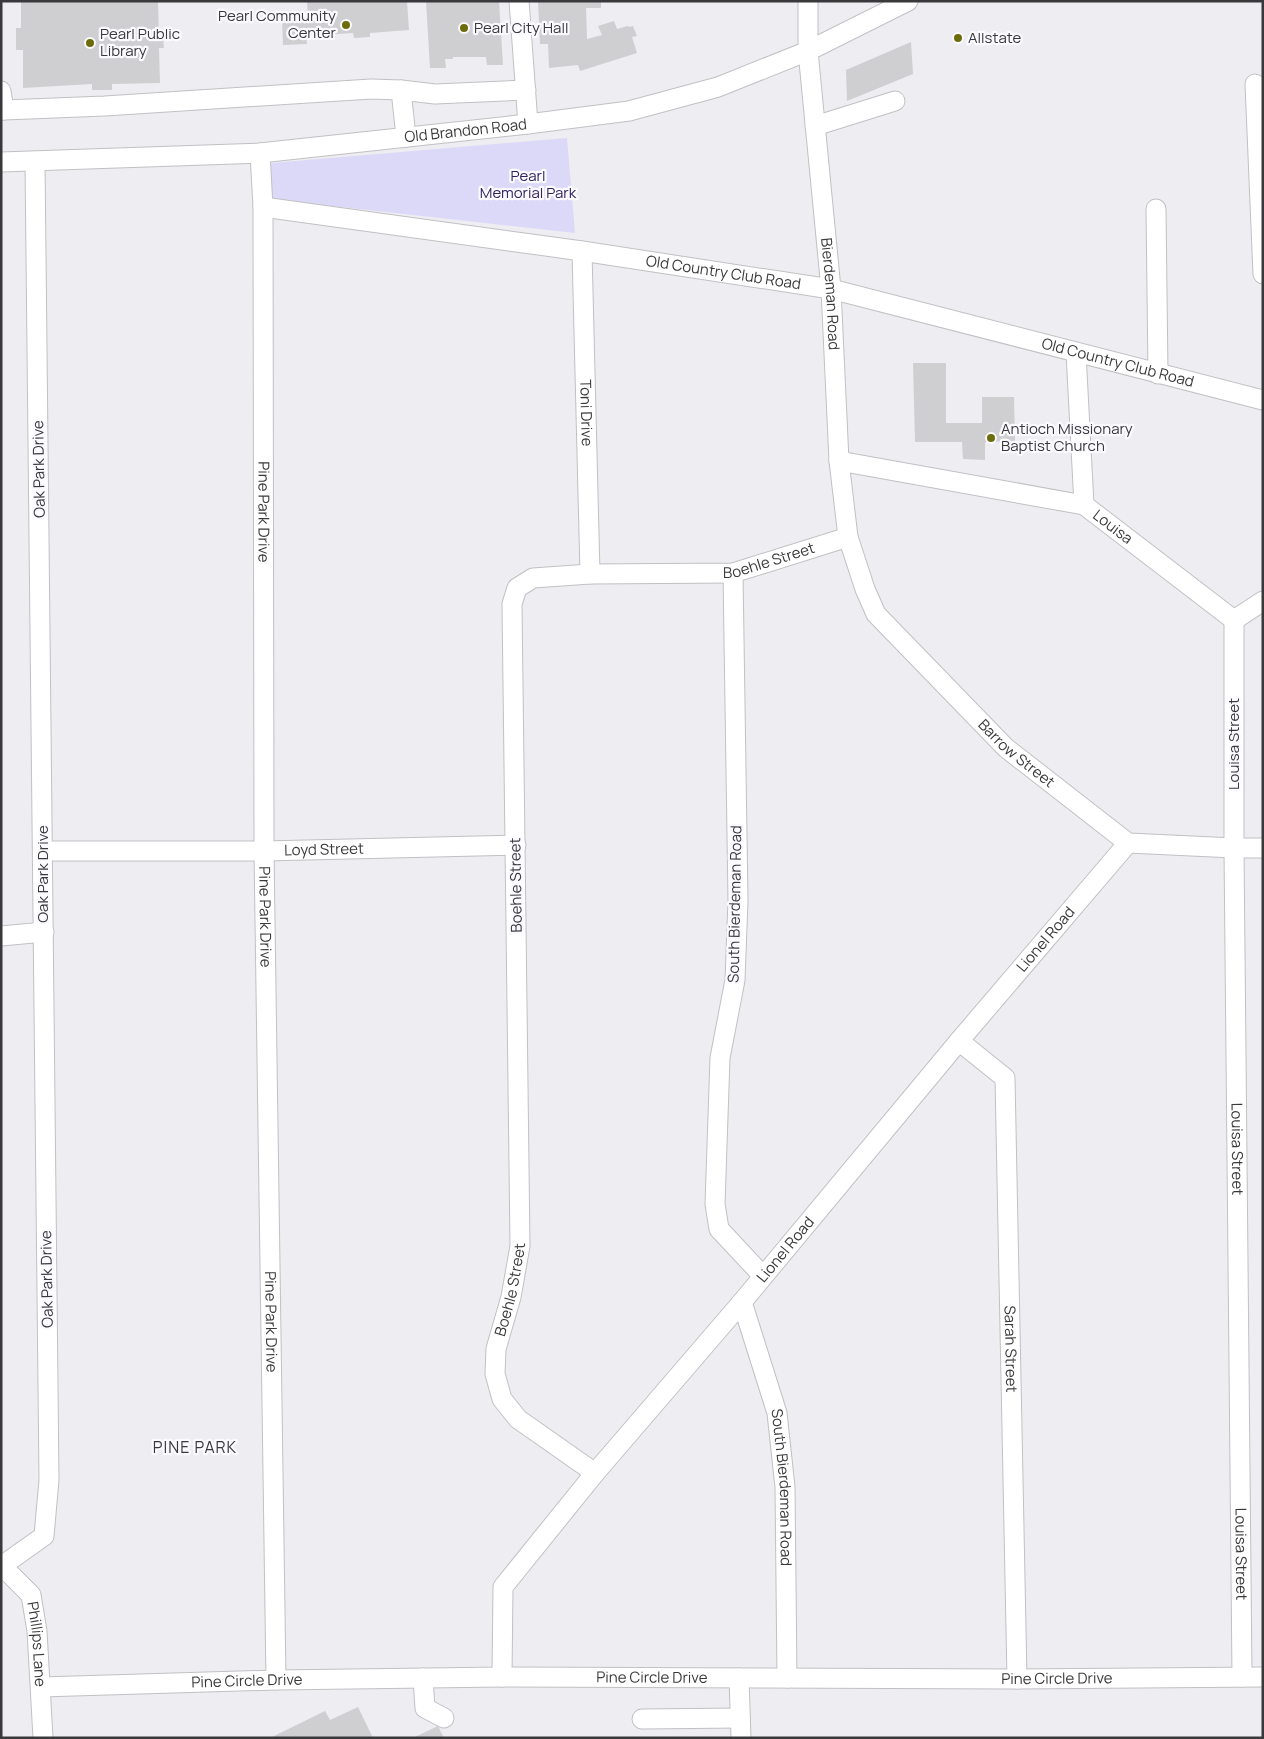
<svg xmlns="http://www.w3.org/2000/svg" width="1264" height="1739" viewBox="0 0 1264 1739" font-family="Manrope,sans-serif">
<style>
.green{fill:#dbd8f8}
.building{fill:#cfcfd2}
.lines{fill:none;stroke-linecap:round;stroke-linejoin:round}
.minor-casing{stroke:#c1c0c4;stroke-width:21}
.minor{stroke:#fff;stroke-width:19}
.poi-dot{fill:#6c6c0b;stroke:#fbfbff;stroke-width:2}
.labels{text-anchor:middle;stroke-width:4.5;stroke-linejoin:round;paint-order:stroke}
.poi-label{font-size:15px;fill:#39393b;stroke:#fbfbff;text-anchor:start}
.street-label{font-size:15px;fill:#39393b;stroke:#fbfbff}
.park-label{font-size:15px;fill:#312460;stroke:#fbfbff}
.neighbourhood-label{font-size:16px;letter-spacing:1px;fill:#39393b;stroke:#fbfbff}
</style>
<rect width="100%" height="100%" fill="#eeedf1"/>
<path class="green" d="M567 138 575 233 269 199 265 177 272 163Z"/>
<path class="building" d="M21 1H158L159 37H163L164 48H159L160 83 112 84V90H92V84L23 88V50H16V28H21Z
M307 1H407L409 30 370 33V37L354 38 353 33 306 36 307 44 283 45 282 20 308 19Z
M426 1H499L503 65H487L486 57H453V59H445L446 68H430Z
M538 1H601V8H586L587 39 602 35 598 26 614 21 617 29 628 26 629 27 633 26 637 36 632 37 637 53 580 71 578 65 549 68 548 44H540Z
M911 42 913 74 847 101 846 70Z
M913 363H946V423H982V397H1014L1015 441 985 442V460L963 459 962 442H915Z
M358 1707 373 1738H270L325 1711 330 1720Z
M438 1726 444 1738H413Z"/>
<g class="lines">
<g class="minor-casing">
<g id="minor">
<path d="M519 1 528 124"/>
<path id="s1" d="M808 1V51L831 289 839 461 848 537 865 589 876 614 1006 748 1128 843 1234 848H1263"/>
<path d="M1255 84 1263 274"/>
<path d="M401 90 435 94 526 90"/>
<path d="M1 91 4 110H1"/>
<path d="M4 110 105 106 371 89 401 90 406 137"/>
<path d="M815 126 895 101"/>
<path id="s2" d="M260 153 263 207 264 851 276 1680"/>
<path id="s3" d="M1 162 260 153 528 124 629 111 718 87 808 51 908 1"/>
<path id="s4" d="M263 207 582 251 831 289 1263 400"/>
<path d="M1156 209 1158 374"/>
<path id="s5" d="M582 251 590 574"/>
<path d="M1076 353 1084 505"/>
<path id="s6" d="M839 461 1084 505 1234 620 1263 601"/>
<path d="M733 573 738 900 735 980 720 1058 715 1204 719 1229 763 1276"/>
<path id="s7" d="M1234 620V848L1242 1677"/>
<path id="s8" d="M43 851H264L516 845"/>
<path d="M1 936 44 932"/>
<path id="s9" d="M959 1041 1005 1078 1017 1679"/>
<path id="s10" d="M742 1302 777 1413 785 1487 787 1678"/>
<path id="s11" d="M595 1473 518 1419 502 1399 495 1374 496 1349 511 1297 520 1246 512 604 517 588 533 578 590 574 733 573 848 537"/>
<path id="s12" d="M1 1565 31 1595 37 1631 43 1738"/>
<path d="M3 1565 44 1536 49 1480 35 161"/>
<path id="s13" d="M502 1677 503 1587 595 1473 742 1302 959 1041 1128 843"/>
<path d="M423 1678 425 1708 444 1718"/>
<path d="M739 1678 741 1738"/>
<path id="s14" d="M41 1687 276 1680 502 1677 1017 1679 1263 1677"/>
<path d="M642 1719 740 1718"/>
</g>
</g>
<use href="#minor" class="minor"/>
</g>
<g class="poi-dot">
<circle cx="346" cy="25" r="5"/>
<circle cx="464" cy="28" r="5"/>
<circle cx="958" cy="38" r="5"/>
<circle cx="90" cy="43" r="5"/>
<circle cx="991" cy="438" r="5"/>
</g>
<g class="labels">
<g class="poi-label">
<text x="336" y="21" text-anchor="end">Pearl Community<tspan x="336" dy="17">Center</tspan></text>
<text x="474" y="33">Pearl City Hall</text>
<text x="100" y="39">Pearl Public<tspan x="100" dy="17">Library</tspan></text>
<text x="968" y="43">Allstate</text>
<text x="1001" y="434">Antioch Missionary<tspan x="1001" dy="17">Baptist Church</tspan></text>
</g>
<g class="street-label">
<text dy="5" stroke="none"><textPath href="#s3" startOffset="466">Old Brandon Road</textPath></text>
<text dy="5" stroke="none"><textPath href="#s4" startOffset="465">Old Country Club Road</textPath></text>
<text dy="5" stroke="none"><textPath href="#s1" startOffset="294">Bierdeman Road</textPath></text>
<text dy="5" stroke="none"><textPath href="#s4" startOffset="870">Old Country Club Road</textPath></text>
<text dy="5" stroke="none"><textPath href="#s5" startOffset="162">Toni Drive</textPath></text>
<text transform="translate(39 469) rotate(-91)" y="5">Oak Park Drive</text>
<text dy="5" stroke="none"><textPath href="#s2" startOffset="359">Pine Park Drive</textPath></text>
<text dy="5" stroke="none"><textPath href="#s6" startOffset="285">Louisa</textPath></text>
<text dy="5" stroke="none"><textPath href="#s11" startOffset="1192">Boehle Street</textPath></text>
<text transform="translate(1234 744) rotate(-90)" y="5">Louisa Street</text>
<text dy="5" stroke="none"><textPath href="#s1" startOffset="818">Barrow Street</textPath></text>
<text dy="5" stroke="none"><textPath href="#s8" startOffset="281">Loyd Street</textPath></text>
<text transform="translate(43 874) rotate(-90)" y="5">Oak Park Drive</text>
<text transform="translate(516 885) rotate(-91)" y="5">Boehle Street</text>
<text transform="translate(735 904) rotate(-89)" y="5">South Bierdeman Road</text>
<text dy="5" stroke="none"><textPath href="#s2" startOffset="764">Pine Park Drive</textPath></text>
<text dy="5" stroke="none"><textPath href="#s13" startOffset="935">Lionel Road</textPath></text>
<text dy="5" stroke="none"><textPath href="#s7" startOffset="529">Louisa Street</textPath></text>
<text dy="5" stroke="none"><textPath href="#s13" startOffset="530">Lionel Road</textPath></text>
<text transform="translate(47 1279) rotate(-91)" y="5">Oak Park Drive</text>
<text dy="5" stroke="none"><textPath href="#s11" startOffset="232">Boehle Street</textPath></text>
<text dy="5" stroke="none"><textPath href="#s2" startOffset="1169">Pine Park Drive</textPath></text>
<text dy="5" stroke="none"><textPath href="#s9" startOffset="330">Sarah Street</textPath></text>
<text dy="5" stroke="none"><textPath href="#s10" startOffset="191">South Bierdeman Road</textPath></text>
<text dy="5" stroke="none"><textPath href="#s7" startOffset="934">Louisa Street</textPath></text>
<text dy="5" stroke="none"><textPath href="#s12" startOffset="92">Phillips Lane</textPath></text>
<text dy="5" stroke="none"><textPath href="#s14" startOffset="611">Pine Circle Drive</textPath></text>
<text dy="5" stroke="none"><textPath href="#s14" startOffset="1016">Pine Circle Drive</textPath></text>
<text dy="5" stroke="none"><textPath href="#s14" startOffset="206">Pine Circle Drive</textPath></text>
</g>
<g class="park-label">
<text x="528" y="181">Pearl<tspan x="528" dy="17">Memorial Park</tspan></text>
</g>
<g class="neighbourhood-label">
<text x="195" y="1453">PINE PARK</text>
</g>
</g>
<rect width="1264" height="1739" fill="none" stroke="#39393b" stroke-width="5"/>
</svg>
